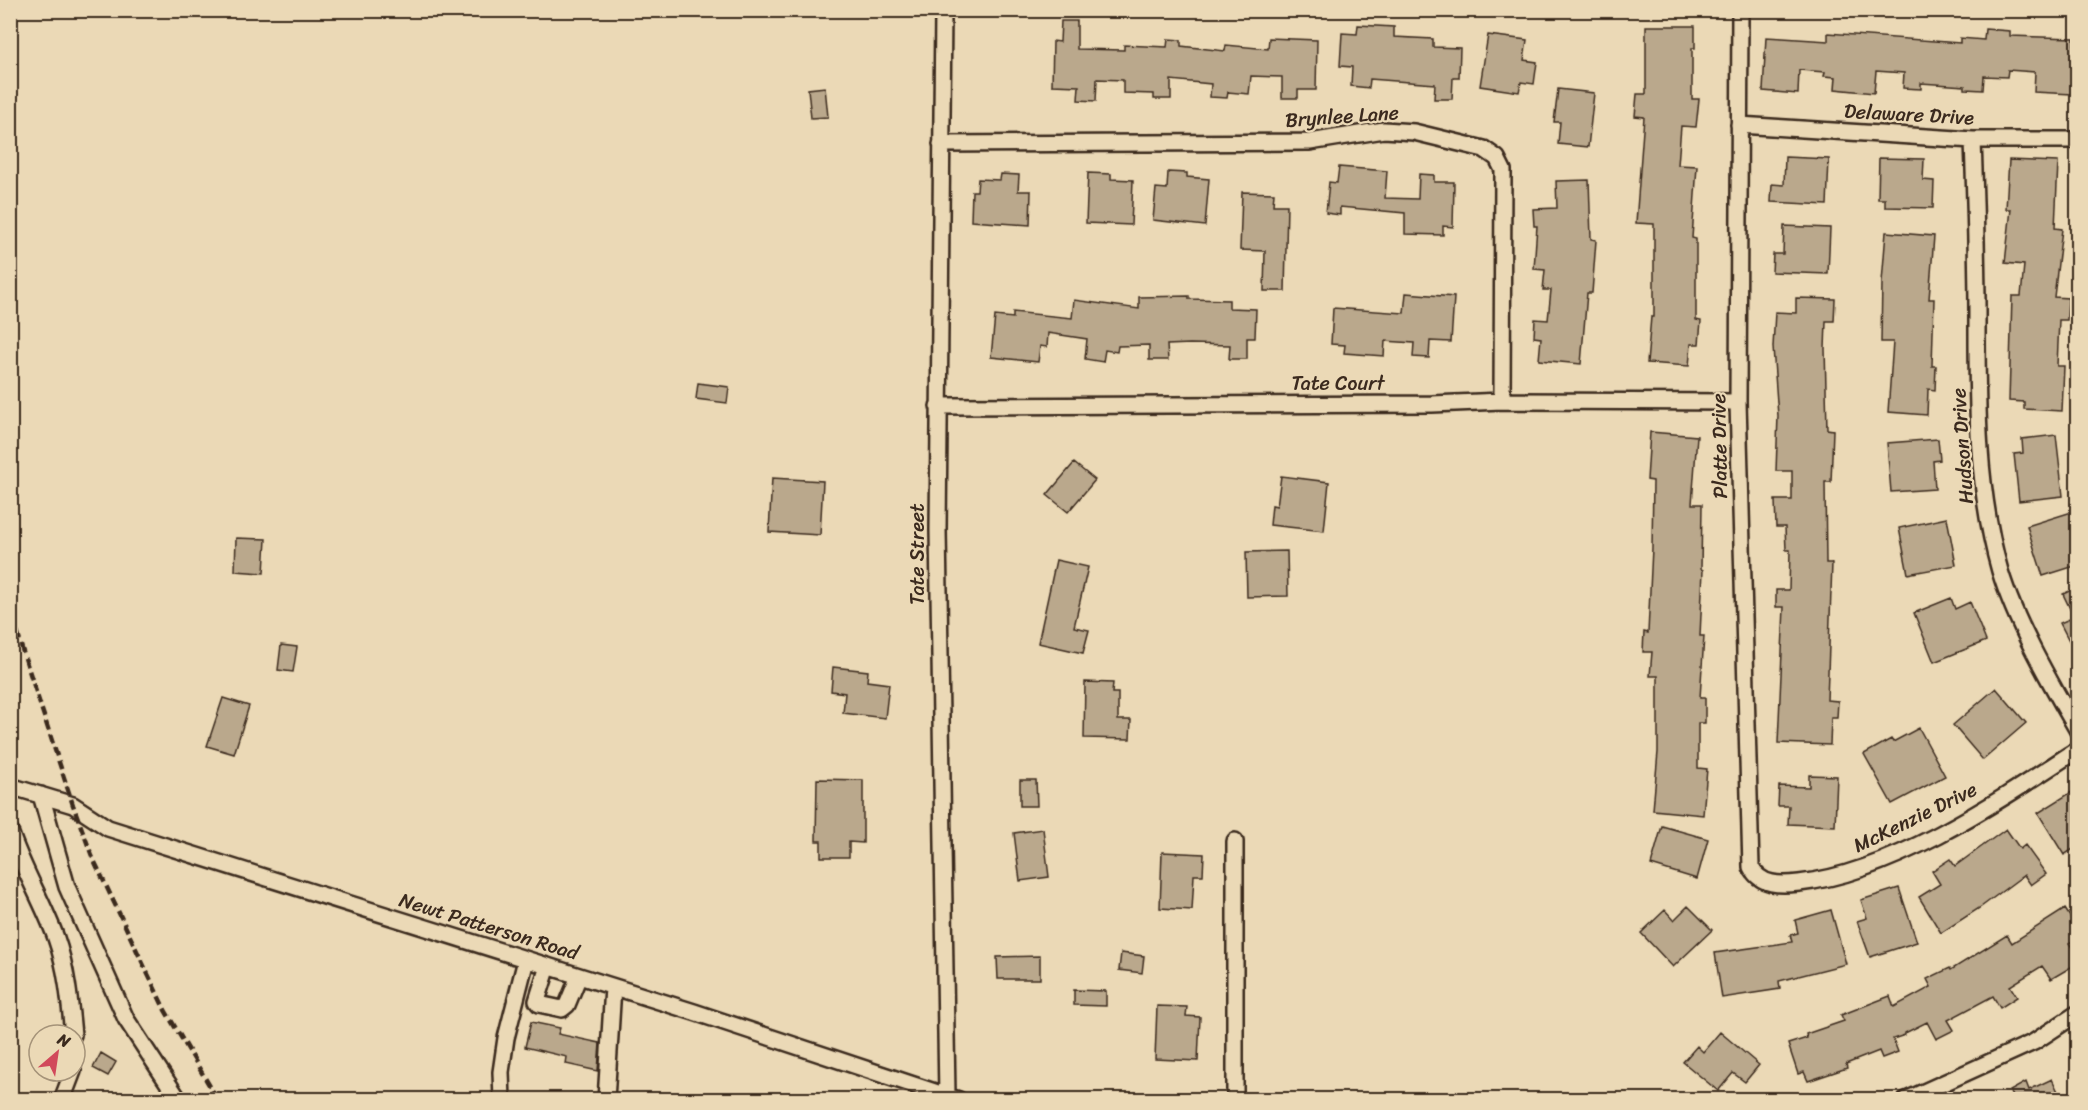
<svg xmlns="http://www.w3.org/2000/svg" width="2088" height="1110" viewBox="0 0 2088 1110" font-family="Sriracha,sans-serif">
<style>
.building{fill:#baa88c;stroke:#3b2a1e;stroke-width:1.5}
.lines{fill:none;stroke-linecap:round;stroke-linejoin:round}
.minor-casing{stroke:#3b2a1e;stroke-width:20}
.minor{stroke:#ebd9b6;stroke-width:15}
.rail{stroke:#3b2a1e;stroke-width:4.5;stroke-dasharray:9 4.5;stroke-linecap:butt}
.labels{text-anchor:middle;stroke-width:4.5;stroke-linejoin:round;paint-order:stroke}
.street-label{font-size:20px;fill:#3b2a1e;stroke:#ebd9b6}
</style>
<rect width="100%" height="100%" fill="#ebd9b6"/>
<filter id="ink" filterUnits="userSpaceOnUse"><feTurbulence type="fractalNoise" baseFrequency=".0167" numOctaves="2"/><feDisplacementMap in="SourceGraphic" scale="12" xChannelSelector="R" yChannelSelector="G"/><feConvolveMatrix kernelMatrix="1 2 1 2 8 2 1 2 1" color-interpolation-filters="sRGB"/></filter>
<g filter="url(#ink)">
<path class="building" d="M1061 21H1077V49L1124 50V45L1167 47 1168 39 1181 40V46L1225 51 1226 45 1268 49 1269 38 1317 40 1316 90H1298V98H1282V77L1251 76 1249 94 1228 92 1227 98 1210 97 1211 84 1171 80V99H1154V94L1123 93V80L1097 79 1096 101 1078 100 1079 86 1052 85 1053 41 1060 42Z
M1358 25 1394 27V37L1433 39V47L1460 48 1459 78H1453L1452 99H1434L1435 84 1370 79 1369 88 1351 86 1352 67 1340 66 1342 33 1357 34Z
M1646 26H1695V48H1692V99H1699L1696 127 1681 126 1678 165 1697 166 1692 238 1696 239V320L1701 321 1699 344H1691L1689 366 1647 363 1651 317H1654V224L1636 223 1644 117 1635 116 1637 94H1646Z
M1985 29 2010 31V36L2074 38 2072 94 2034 92 2035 72 2008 70 2007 77 1984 76 1983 90 1965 89V86L1921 83V89L1903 88 1904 73 1876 71 1874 93 1835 89 1836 77 1824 76 1825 72 1799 70 1798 94 1763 91 1766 37 1828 41V33L1960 43V38L1984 40Z
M1488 35 1527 40 1524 60 1537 62 1534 84 1521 82 1519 92 1480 86Z
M825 87 828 117 811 118 808 89Z
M1558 89 1594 93 1588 147 1558 144 1560 122H1554Z
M1785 157 1829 159 1827 205 1771 202 1772 184 1784 185Z
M1879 158 1924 159 1923 180 1934 181 1933 208 1885 207V199H1878Z
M2009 160 2058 162 2055 228 2062 229 2054 297 2068 298 2067 320H2059L2057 366H2064L2062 411 2024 409V402L2009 401 2012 296H2021L2024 265 2005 263 2011 209H2006Z
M1339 167 1387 171 1385 198 1418 199 1419 174 1434 175V182H1454L1453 227 1443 226V235L1405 234V213L1340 207V215L1326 213 1329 182 1337 183Z
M1168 172 1187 173V177L1209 179 1205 226 1153 220 1156 188 1167 189Z
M1088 173 1111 174V179L1133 180 1131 225 1086 223Z
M1001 174 1019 175 1018 191H1031L1030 225 971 221 972 191H977L978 179 1000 180Z
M1589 180 1591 239 1596 240 1592 293H1587L1581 364 1539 360 1541 338 1534 337 1535 319 1548 320 1551 290H1543L1545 270 1534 269 1537 226H1534L1533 209 1557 208 1556 181Z
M1242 192 1274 193 1273 205H1287L1285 291H1264L1265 251 1240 250Z
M1784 226 1830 228 1828 274 1772 272 1773 254H1783Z
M1886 232 1934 236 1929 299H1934L1932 366H1936L1935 390 1928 389 1927 415 1888 412 1893 342H1881L1882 282Z
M1406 293 1454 297 1451 342 1430 341 1429 358 1413 357 1414 343 1385 341 1384 356 1344 353 1345 345 1331 344 1333 308 1404 313Z
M1189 296V299L1229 300V308L1256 309 1255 338H1247V359H1229L1230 345 1190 344 1167 345 1168 360H1149V345L1118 346 1117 352 1105 350 1103 362 1085 359 1087 339 1048 333 1047 347 1040 346 1038 362 991 357 995 316 1013 318V312L1072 318 1074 300 1139 309V297Z
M1796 298 1835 299 1834 321H1826L1825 349 1827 429 1833 430 1831 482H1825L1826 563H1832L1827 700 1838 701 1837 718H1831L1830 745 1778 743 1784 607H1776V590H1789L1790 550H1786L1785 527H1776L1775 500H1792V471H1776L1778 416 1773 347 1775 312 1796 313Z
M698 383 729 387 727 403 696 399Z
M1650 432 1697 436 1692 504H1702L1701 569 1703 570 1700 636H1704L1700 698H1705V723H1698V768L1707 769 1703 815 1653 810 1658 752V676H1650L1652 652H1643L1644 632 1648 633 1652 548 1653 481 1647 480Z
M2056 435 2063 496 2019 501 2014 454 2023 453 2022 439Z
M1938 439 1940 460 1933 461 1935 489 1891 492 1887 443Z
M1074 463 1095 480 1068 512 1047 495Z
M1281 476 1329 482 1324 531 1270 525 1272 505 1277 506Z
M772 478 823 481 820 535 769 532Z
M2078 510V565L2043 576 2027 526Z
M1947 518 1956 565 1908 574 1899 528Z
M236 538 266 539 264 573 235 571Z
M1287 551 1288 596 1247 597 1246 552Z
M1056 560 1088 567 1074 627 1089 630 1083 653 1038 643Z
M2078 587V658L2060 623 2074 617 2063 594Z
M1951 598 1955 609 1970 602 1986 641 1934 662 1914 613Z
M281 645 297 647 293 672 278 670Z
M833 667 868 671 867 681 889 684 885 718 843 713 845 693 831 691Z
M1085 682 1113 683 1112 693H1118V720H1131L1130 739 1084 738Z
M1996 688 2026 723 1983 760 1953 725Z
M223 698 249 706 234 754 207 746Z
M1919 728 1945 776 1892 804 1864 754 1891 739 1893 742Z
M1809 775 1837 776 1835 826 1788 824 1789 806H1778L1779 786 1809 787Z
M817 779 863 780V843L849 842V857H821V841H816Z
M1020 780H1036L1037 806H1020Z
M2078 788V846L2064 855 2038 813Z
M1662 826 1708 839 1697 879 1651 865Z
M1043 829 1049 877 1020 881 1014 833Z
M2006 829 2020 849 2025 845 2046 874 2031 885 2024 875 1981 907 1941 933 1919 897 1940 884 1932 871 1950 859 1955 866Z
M1162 852 1204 854 1203 875H1194L1192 910 1160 908Z
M1899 888 1917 942 1870 957 1857 921 1867 918 1861 900Z
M1688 906 1712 930 1673 967 1641 933 1665 910 1674 920Z
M2065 909 2078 929V938L2069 943 2078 956V963L2051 979 2042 966 2010 986 2017 997 2000 1008 1993 996 1948 1020 1954 1030 1936 1039 1927 1022 1905 1033V1035L1893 1039 1898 1052 1882 1058 1879 1051 1846 1064 1847 1068 1808 1081 1804 1072 1798 1074 1788 1044 1807 1038 1806 1034 1844 1021 1841 1015 1890 996 1894 1007 1931 987 1927 979 1950 968 1951 970 2007 935 2012 943Z
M1831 910 1846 964 1779 981 1780 989 1722 998 1715 953 1792 942 1790 935 1798 933 1795 920Z
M1121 953 1144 956 1142 973 1119 970Z
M1040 956V979H998L997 957Z
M1074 990 1106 991V1006L1074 1005Z
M1157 1006 1187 1007 1186 1016 1200 1017 1198 1061 1155 1059Z
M531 1022 560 1028 558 1034 600 1043 598 1071 566 1064 567 1057 525 1047Z
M1720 1032 1759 1065 1745 1082 1733 1073 1718 1091 1683 1062 1697 1046 1703 1052Z
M101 1053 116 1062 108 1076 93 1068Z
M2052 1079 2062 1100H2010L2014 1098 2010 1091 2026 1082 2029 1090Z"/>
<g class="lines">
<g class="minor-casing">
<path id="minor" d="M1740 10 1738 402 1751 867C1760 886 1781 885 1799 883 1893 873 1999 801 2078 749
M943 12 938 530 947 1096
M1739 125 1973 140H2078
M1973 140C1975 197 1977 255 1977 313 1977 399 1976 487 2000 571 2016 624 2050 682 2078 731
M941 144 1310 142 1384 130 1414 132 1484 149 1497 158 1503 170 1502 401
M938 406 1432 404 1502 401 1738 402
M10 786 73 805 108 828 694 1012 959 1100
M41 795 67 887 126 1019 179 1100
M10 831C22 868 43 902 56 938 67 969 70 1003 73 1035
M548 966 537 1001 539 1004 562 1009 567 1005 579 976
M62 1100 73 1071
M502 1100 501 1072 506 1038 526 960
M606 1100 613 987
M1235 1100V841
M1906 1100 2034 1042 2078 1013"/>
</g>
<use href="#minor" class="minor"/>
<path class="rail" d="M10 606 22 649 73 805 92 856 165 1010 218 1100"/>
</g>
</g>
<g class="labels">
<g class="street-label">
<text transform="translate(1909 114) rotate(3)" y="7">Delaware Drive</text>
<text transform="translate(1342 116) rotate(-4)" y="7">Brynlee Lane</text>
<text x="1338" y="390">Tate Court</text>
<text transform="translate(1719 446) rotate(-91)" y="7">Platte Drive</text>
<text transform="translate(1962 446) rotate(-94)" y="7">Hudson Drive</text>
<text transform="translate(917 554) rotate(-90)" y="7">Tate Street</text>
<text transform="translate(1915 817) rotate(-26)" y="7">McKenzie Drive</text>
<text transform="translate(489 926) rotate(17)" y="7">Newt Patterson Road</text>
</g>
</g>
<rect width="2088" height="1110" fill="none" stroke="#ebd9b6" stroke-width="36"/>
<rect x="18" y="18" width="2052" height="1074" fill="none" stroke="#3b2a1e" stroke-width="2" filter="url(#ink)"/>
<g transform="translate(57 1053) rotate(29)"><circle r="28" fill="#ebd9b6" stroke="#a59379" stroke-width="1.5"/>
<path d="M0-4.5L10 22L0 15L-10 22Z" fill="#d1495b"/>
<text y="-9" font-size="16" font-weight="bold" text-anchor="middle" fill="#3b2a1e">N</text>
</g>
</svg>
